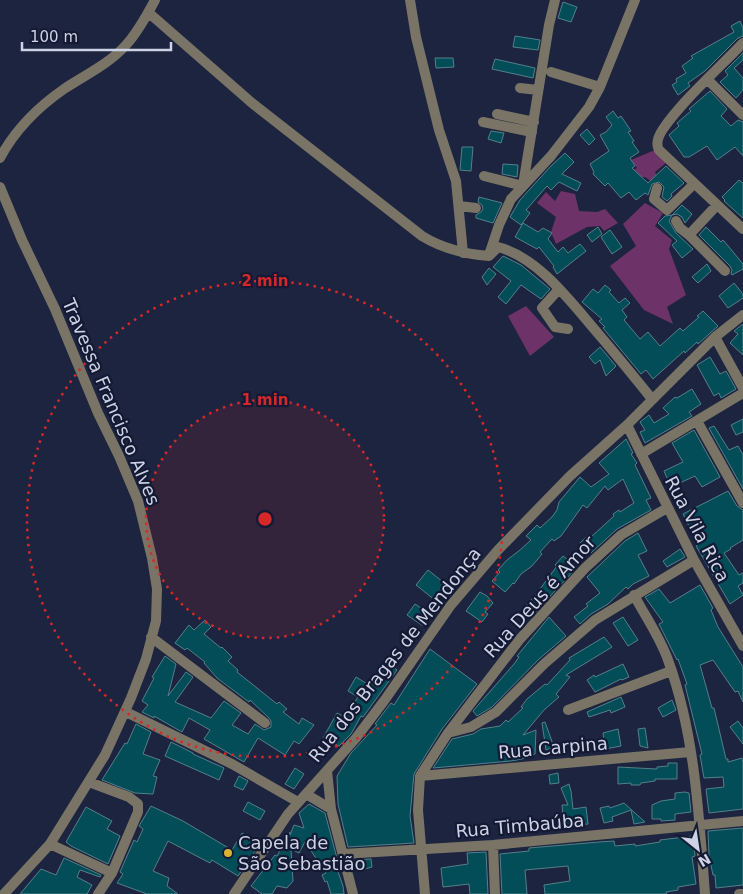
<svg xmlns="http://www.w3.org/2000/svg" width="743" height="894" viewBox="0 0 743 894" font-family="'DejaVu Sans',sans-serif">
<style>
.forest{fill:#6d3267}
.building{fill:#034d58;stroke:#538089}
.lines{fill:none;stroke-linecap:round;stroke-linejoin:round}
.minor{stroke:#797465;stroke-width:10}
.ring{fill:none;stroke:#d62828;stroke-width:2.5;stroke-dasharray:2.5 5}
.poi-dot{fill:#d9b334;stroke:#141a34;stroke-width:2}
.labels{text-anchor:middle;stroke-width:4.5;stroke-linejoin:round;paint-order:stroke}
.street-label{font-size:18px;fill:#cdd3e5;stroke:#141a34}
.poi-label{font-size:18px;fill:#cdd3e5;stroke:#141a34;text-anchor:start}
.centre{fill:#d62828;stroke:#141a34;stroke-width:2.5}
.ring-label{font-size:15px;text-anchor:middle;font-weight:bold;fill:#d62828;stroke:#141a34;stroke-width:4.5;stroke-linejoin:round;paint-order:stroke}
</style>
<rect width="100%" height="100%" fill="#1d243f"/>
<path class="forest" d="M655 150 667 162 655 172 657 176 652 182 645 177H640L631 171 637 168 631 160Z
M561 191 575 194 579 211 597 212 605 209 618 223 604 231 600 226 587 227 556 244 551 232 556 217 537 203 546 192 555 201Z
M645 203 663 213 655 226 672 240 669 249 686 295 667 307 673 324 644 310 610 266 636 246 623 224Z
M526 306 554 337 530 356 508 316Z"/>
<path class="building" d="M563 2 577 7 571 22 558 18Z
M740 21 743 28V36L738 38 705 71 688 83 690 86 678 95 672 85 677 82 676 79 686 73 682 66 693 58 691 56 734 32 731 26Z
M515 36 540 40 538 50 513 47Z
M743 53V60L734 68 743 78V90L736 98 720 82 728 75 725 71Z
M435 58H453L454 67 436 68Z
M495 59 535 68 533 78 492 69Z
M710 91 727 109 721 116 731 126 738 120 743 122V156L735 147 717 160 707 146 689 157H684L669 135 679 126 677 123 691 111 689 109Z
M613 111 618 118 621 116 631 131 628 132 634 141 632 142 639 152 630 158 635 166 632 168 648 183 666 166 684 183 671 194 672 196 667 201 662 197 664 187 659 182 652 184 648 195 645 193 636 200 629 192 621 198 608 183 605 186 593 174 594 172 590 164 609 151 600 135 606 132 612 125 606 117Z
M587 129 595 139 589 145 580 135Z
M491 131 504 133 501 143 488 139Z
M462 147H473L471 171 460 170Z
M565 153 574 162 562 174 581 183 577 191 559 182 551 190 547 186 526 210 530 213 521 225 510 217 520 200 550 167Z
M503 164 518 165 517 177 502 174Z
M739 180 743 183V218L724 201 725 200 722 197Z
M479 197 502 203 493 223 476 218V215L481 212 483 209 482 205 478 202Z
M682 205 692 214 685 223 682 217 677 214 672 215 669 221 676 233 693 249 682 258 672 245 677 241 658 223 665 216 672 215Z
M523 223 538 232 543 228 552 233 548 239 558 252 563 247 568 253 580 244 586 251 557 274 553 267 554 266 539 247 537 249 515 237Z
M598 227 602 234 592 242 587 235Z
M706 227 721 242 723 240 729 247 743 264V269L732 275 731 274 732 270 730 266 699 235Z
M610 230 622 247 612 254 601 237Z
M503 256 521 265 550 289 541 299 521 285 506 304 498 297 511 281 493 267Z
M707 264 711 271 698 283 692 277Z
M489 268 496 274 487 285 482 277Z
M734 283 743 294V298L728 308 719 296Z
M605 285 611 290 609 292 619 303 625 298 630 303 622 310 627 317 624 320 640 339 648 332 660 346 680 328 683 331 699 317 697 316 703 311 718 326 698 344 697 342 685 353 684 351 653 379 646 370 641 374 603 328 605 327 599 321 602 319 582 302 593 289 598 293Z
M743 324V355L730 343 738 334 734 331Z
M600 347 616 366 606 376 600 360 595 364 589 357Z
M710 357 720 374 726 371 736 389 721 398 719 393 714 396 697 365Z
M692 389 701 404 689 412 692 416 645 443 640 432 645 430 640 422 649 415 654 423 669 414 663 408 675 397 677 398Z
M743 419V432L736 435 731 425Z
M714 426 729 450 738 446 743 455V489L709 428Z
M694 430 720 477 702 487 695 476 671 487 664 471 683 462 672 443Z
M626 439 633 453 631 454 637 463 635 465 651 498 646 500 651 510 617 529 591 553 580 543 588 535 591 537 614 516 613 514 619 510 620 512 634 503 623 479 608 490 605 486 587 508 583 505 561 536 554 541 552 539 540 552 542 554 532 566 521 574 514 584 513 583 505 592 492 581 500 572 498 570 507 560 520 550 531 540 526 536 537 525 540 528 552 517 557 510 559 502 580 477 591 487 609 474 599 463Z
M728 491 737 506 743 510V540L730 548 731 549 724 553 739 575 743 573V583L738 586 743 595 730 604 696 546 698 545 683 514Z
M638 533 647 551 638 555 649 576 633 584 628 589 626 587 608 604 591 614 580 624 574 617 588 606 586 604 600 593 587 577 625 541Z
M680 549 685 557 667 567 663 561Z
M563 556 577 567 533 615 525 607 537 593 557 566 555 565Z
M428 570 448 586 436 601 416 585Z
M700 585 713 608 711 610 718 627 743 667V702L738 691 735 692 713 660 700 665 712 708H714L726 759H728V762L742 758 743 763V809L709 813 706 789 724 787 723 777 704 778 700 755 702 754 685 685 687 684 678 659 677 660 659 624 663 622 645 597 659 589 670 603Z
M480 592 487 596 493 603 485 612 488 614 482 622 466 611Z
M415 604 431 615 423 626 407 615Z
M549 617 566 636 539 659 492 707 477 716 473 711 514 664 519 657 517 656Z
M623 617 638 640 628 646 613 623Z
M205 620 211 627 204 634 221 648 222 647 232 657 228 661 238 670 237 672 277 704 279 702 287 709 283 712 299 724 302 718 314 725 299 744 294 741 285 755 258 738 244 762 204 739 210 730 189 718 182 732 154 716V718L142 712 148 705 142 701 154 678 152 677 165 656 176 664 168 696 186 672 193 677 175 702 211 718 224 701 241 713 232 725 248 734 255 724 264 730 271 727V721L269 718 250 700 249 702 217 678 204 663 205 662 187 648 185 650 175 643 189 625 194 630Z
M604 637 612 647 566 675 570 677 556 694 559 697 544 710 523 735 536 730 535 754 522 759 511 761 433 768 452 739 473 734 481 729 500 726 506 720 508 722 523 708 521 707 527 699 545 684 547 685 570 660 569 658Z
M430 649 477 684 442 729 414 774 410 816 414 843 348 847 338 804 337 776 351 753 377 725 375 724 391 703 394 705Z
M386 661 397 670 363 717 361 716 351 734 339 746 323 738 337 713 345 717 358 697 348 691 356 677 369 685Z
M623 664 629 677 622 680 621 679 595 692 587 680 594 675 595 677Z
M621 697 625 707 611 713 610 710 589 717 587 712Z
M672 700 676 710 663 717 658 708Z
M738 721 743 728V744L730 727Z
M545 722 554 747 546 750 542 723Z
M136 724 151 732 143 754 160 760 153 776 157 777 153 794 135 793 102 780 125 743 127 744Z
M645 728 648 748 640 746 638 729Z
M618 729 621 746 605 749 603 733Z
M171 742 193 753V754L224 768 219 780 165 756Z
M668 763H677V779H655V781L641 783 640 785H631V783L618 784V767L657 769V767L668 766Z
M295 768 304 774 294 789 285 784Z
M558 773 559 783 550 784 549 775Z
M239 776 248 781 243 790 234 786Z
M569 784 571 791 573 809 586 807 588 824 564 826 562 805H568L561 788Z
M685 792 689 793 691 812 675 814V820L661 821V819H652V805L661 801 675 799V793Z
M248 802 265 811 260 820 243 811Z
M624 803 645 822 634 824 631 810 612 817 613 821 604 823 600 808 609 806 610 808Z
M309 804 325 813 338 862 335 863 343 886 344 894H331L327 881 325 882 322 875 326 873 305 842 299 853 291 849 293 881 287 888 277 886 272 894H262L251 886 275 855 277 856 290 832V835L294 825 304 828 299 813Z
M151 806 183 821 232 850 242 833 260 844 238 876 212 860 210 863 168 841 153 871 169 878 167 886 178 894H147L117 883 123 874 120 872 134 840 137 842 143 829 139 826Z
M86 807 112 821 107 829 120 836 108 864 71 846 66 842Z
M743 828V885L716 888 715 875H713L709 856 708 831Z
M693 836 695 856 692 857 696 884 678 887V890L666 892 667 894H545L544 885 570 881 568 866 525 870 527 894H502L500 854 529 851V848L599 842 614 841 615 846 635 844V846L660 842V840Z
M486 852 488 894H470L469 884 443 887 441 868 468 864 467 853Z
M64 858 101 875 100 877 80 870 77 877 92 885 87 894H20L41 869 56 875Z
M371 859 372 867 358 871 355 860Z"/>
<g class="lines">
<path class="minor" d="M410 0 416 37 439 130 456 181 463 253
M149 13 252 103 422 236C443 249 464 254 489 256L498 247C540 258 573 305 601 337 618 357 635 378 652 399
M743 43C718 69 683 100 663 129 659 135 655 143 659 150L743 229
M551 72 600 87
M708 80 743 115
M520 88 538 90
M497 114 534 122
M483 122 532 132
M0 158C15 130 38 107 64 89 85 75 109 64 126 45 138 32 147 15 155 0
M484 176 523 186
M523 185 549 25 555 0
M0 187 22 240 55 309 98 413 119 456 138 501 152 558 157 589 156 621 146 659 131 698 105 755 50 844 4 894
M657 188 654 199 667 210 694 184
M717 205 689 235 725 271
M459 206 476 208
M676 221 680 228 689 235
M489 255 499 225 511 199 551 156 589 107 600 87 635 0
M559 289 542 308 555 327 568 329
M715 337 743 388
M697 421 743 503
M627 425 694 560 743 646
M641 454 743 393
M634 595C645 616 660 637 668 660 695 734 699 816 705 894
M151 637 265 723
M568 710 671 671
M126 712 232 764 298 802
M448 733 471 727 496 712 544 664 595 620 694 560
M327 771 331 809 353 894
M420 776 690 752
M306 794 331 809
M50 844 112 873 138 812V804L129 797 89 782
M493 845 495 894
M343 854 493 845 743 821
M98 894 112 873
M234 894 288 814 356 738 384 701 451 605 498 550 570 476 627 425 715 337 743 315
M425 894 418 810 420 776 448 733 520 639 585 568 621 535 667 508
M739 894H743"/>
</g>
<circle cx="265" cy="519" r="119" fill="#d62828" fill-opacity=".12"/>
<g class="ring">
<circle cx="265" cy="519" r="119"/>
<circle cx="265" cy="519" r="238"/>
</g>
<circle class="poi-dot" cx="228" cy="853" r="5"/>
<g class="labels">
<g class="street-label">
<text transform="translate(111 402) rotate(67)" y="6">Travessa Francisco Alves</text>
<text transform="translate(697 529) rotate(62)" y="6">Rua Vila Rica</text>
<text transform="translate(540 597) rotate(-48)" y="6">Rua Deus é Amor</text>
<text transform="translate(395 655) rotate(-52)" y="6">Rua dos Bragas de Mendonça</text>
<text transform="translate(553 748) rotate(-5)" y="6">Rua Carpina</text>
<text transform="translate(520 826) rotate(-5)" y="6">Rua Timbaúba</text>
</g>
<g class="poi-label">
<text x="238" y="849">Capela de<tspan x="238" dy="21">São Sebastião</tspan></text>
</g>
</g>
<circle cx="265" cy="519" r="8" class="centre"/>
<g class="ring-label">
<text x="265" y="286">2 min</text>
<text x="265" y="405">1 min</text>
</g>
<g transform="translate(698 849) rotate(150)" stroke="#141a34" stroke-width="4" paint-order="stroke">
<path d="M0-4L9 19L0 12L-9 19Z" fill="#cdd3e5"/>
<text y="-8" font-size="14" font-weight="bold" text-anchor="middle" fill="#cdd3e5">N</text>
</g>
<path d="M22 42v8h149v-8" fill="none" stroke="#cdd3e5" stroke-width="2.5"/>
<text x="30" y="42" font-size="15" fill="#cdd3e5" stroke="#141a34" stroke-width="4" paint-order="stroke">100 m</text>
</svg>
